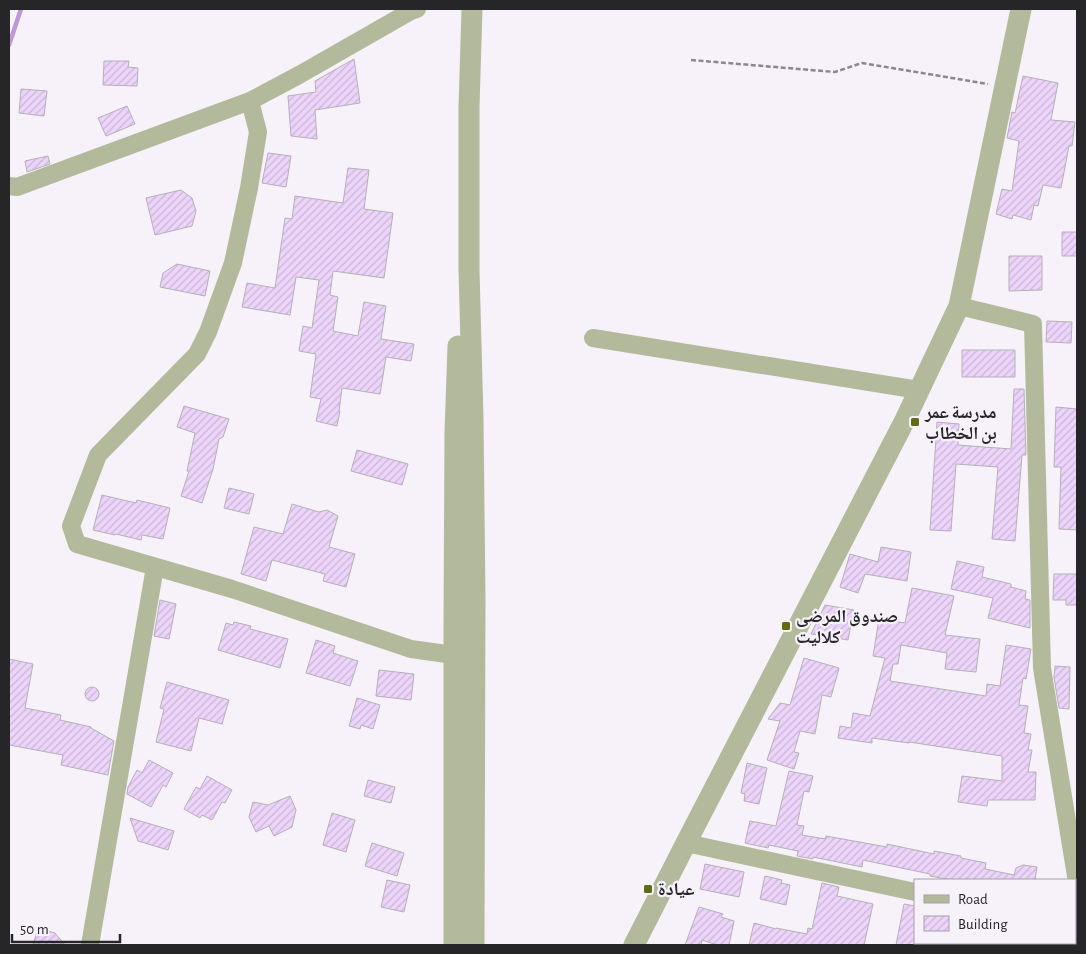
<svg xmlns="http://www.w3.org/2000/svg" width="1086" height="954" viewBox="0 0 1086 954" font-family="'Alegreya Sans','Noto Naskh Arabic',sans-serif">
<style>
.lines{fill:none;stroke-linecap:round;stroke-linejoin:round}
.stream{stroke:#bf99d5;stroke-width:4.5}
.building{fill:url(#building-hatch);stroke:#b5b0b7}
.path{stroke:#8b888d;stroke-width:2.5;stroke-dasharray:5 2.5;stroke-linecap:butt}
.minor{stroke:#b3ba9b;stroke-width:18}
.tertiary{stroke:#b3ba9b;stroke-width:21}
.poi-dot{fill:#606c13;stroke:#f7f2fa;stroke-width:2}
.labels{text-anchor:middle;stroke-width:4.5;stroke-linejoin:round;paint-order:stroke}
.poi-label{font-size:18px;font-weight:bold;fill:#262527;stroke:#f7f2fa;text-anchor:start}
</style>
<defs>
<pattern id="building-hatch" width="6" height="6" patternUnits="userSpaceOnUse" patternTransform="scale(1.25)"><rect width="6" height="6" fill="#ecd4fa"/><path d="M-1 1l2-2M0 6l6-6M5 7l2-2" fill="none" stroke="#cab6d6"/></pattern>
</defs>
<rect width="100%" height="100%" fill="#f7f2fa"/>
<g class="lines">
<path class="stream" d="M9 45 21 9"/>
</g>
<path class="building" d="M354 59 360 103 315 110 317 139 291 136 288 96 316 92 315 81Z
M104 61H129L128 67 138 68 137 86 103 85Z
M1023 76 1058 83 1051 120 1075 122 1072 146H1069L1061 188 1043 185 1038 206 1034 205 1031 220 1013 215 1012 219 996 214 1002 189 1012 191 1019 141 1007 138 1012 112 1015 113Z
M21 89 47 91 44 116 19 113Z
M127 106 135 124 106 136 98 118Z
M268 153 291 156 286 187 262 183Z
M48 156 50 164 27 172 25 161Z
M348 168 369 170 364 209 393 213 384 278 333 271 330 295 338 297 333 331 358 336 364 302 386 306 381 339 414 344 411 361 386 357 380 394 342 388 339 411H340L337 426 316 421 321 399 310 397 316 354 299 351 303 326 312 328 319 280 296 277 290 315 242 307 247 283 275 288 285 218 292 219 295 196 343 203Z
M181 190 192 198 196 211 192 226 155 235 146 198Z
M1062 232H1077V256H1062Z
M1009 256H1042V290L1009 291Z
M177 264 210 271 205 296 160 287 163 273Z
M1047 321 1072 322 1071 343 1046 342Z
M962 350H1015V377H962Z
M1014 389H1024L1026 455H1022L1015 541 992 539 998 467 956 464 951 531 930 530 937 422 959 424 958 445 1011 449Z
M184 406 229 419 223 437 219 439 213 469 202 503 181 496 189 471H187L195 433 177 427Z
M1056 407 1077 409V530L1059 529 1061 467H1054Z
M357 450 408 464 402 485 351 471Z
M229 488 254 494 249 514 224 508Z
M102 495 136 503 137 500 170 508 163 539 142 535 141 540 116 534 115 535 93 530Z
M292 504 319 512 327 510 338 516 329 547 355 554 346 587 323 581 325 574 272 560 266 581 241 574 254 527 283 534Z
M881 547 911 552 907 581 865 574 858 593 840 587 850 554 878 562Z
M957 561 984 567 982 577 1011 584V587L1026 591 1025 599 1030 600V628L988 618 993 598 951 589Z
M1054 574H1077V605H1066V600H1053Z
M912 588 954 596 945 635 980 639 976 672 945 669 947 653 901 645 898 664H893L890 681 986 696 987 684 1000 686 1006 645 1031 649 1026 679 1023 678 1019 705 1028 706 1024 733 1031 734 1028 750H1032L1028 772H1036L1035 800H988L987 806 958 802 962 776 1002 781V756L909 742V743L872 738V743L838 738 840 726 851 728 853 713 870 716 885 658 873 656 879 619 905 623Z
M160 600 176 604 169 639 154 636Z
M825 605 854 610 848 640 811 634Z
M234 622 251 626 250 629 288 639 280 668 218 650 226 623 233 625Z
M316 640 335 646 333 653 358 661 350 686 306 673Z
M804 658 839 668 831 697 822 695 815 734 800 731 794 752 799 753 794 769 767 760 780 721 768 719 780 703 790 705Z
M9 659 33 664 25 708 61 715 60 720 91 727V728L114 741 108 775 61 765 63 755 9 745Z
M1055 666 1070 667 1069 709 1059 708 1054 677Z
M379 670 414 674 411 700 376 696Z
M167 682 229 700 222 724 199 718 191 751 156 742 164 709 160 708Z
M85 694a7 7 0 1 1 14 0a7 7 0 1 1-14 0Z
M357 698 380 705 373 729 361 725 360 729 349 726Z
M149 760 173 773 166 787 163 785 151 807 127 794 128 787 137 770 142 773Z
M747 763 767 768 759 804 744 801 745 794 741 793Z
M789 771 813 776 809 792 804 791 797 825 804 826 802 835 825 839 826 836 887 847V844L934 854V851L961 856V858L986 863 985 869 1014 875 1016 868 1023 865 1037 867 1035 880H952L930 876V874L863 860 862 867 813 857V859L797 856 798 851 769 845 768 848 745 843 750 821 776 826Z
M207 776 232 790 225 803 222 802 212 820 202 815 200 818 184 809 196 787 200 789Z
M368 780 395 787 391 803 364 796Z
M290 796 296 810 292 827 274 836 269 826 256 832 249 817 253 802 268 805Z
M332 813 355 820 346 852 323 845Z
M130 818 174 831 168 850 138 841Z
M372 843 404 853 397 876 365 866Z
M705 864 744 872 739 897 700 889Z
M765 876 782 880 781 883 790 885 786 905 760 899Z
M387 880 410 885 404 912 381 907Z
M822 883 839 887 837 896 873 904 864 945H749L754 923 776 929V928L807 934 808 928 812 929Z
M904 904 915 906V945H896Z
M699 907 723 914 721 917 734 921 729 945H717L702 940 701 945H685Z
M38 928 55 933 65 945H33Z"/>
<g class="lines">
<path class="path" d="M691 60 835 72 862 63 988 84"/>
<path class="minor" d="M250 101 258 132 249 188 233 263 208 332 197 354 98 455 71 526 77 544 232 589 411 649 454 655
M9 186 17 187 250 101 299 75 411 11 417 9
M959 306 1033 324 1042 668 1077 882
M593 338 919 390
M686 843 915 892
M1075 927 1077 928
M90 945 155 567"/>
<path class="tertiary" d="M472 9 469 107V270L473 419 475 597 474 945
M454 945V623L455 432 458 346
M634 945 686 843 905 420 959 306 1021 9"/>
</g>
<g class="poi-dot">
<rect x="910" y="417" width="10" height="10" rx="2.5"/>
<rect x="781" y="621" width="10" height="10" rx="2.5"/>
<rect x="643" y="884" width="10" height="10" rx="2.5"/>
</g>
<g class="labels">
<g class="poi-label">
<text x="925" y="418">مدرسة عمر<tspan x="925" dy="21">بن الخطاب</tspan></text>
<text x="796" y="622">صندوق المرضى<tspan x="796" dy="21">كلاليت</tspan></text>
<text x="658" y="895">عيادة</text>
</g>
</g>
<rect width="1086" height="954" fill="none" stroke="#262527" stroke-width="20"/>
<rect x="914" y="879" width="162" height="65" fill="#f7f2fa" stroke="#a3a0a6"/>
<rect x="924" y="895" width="25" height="8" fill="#b3ba9b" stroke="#a3a0a6"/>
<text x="958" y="904" font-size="15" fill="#262527">Road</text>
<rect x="924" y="916" width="25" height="15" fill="url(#building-hatch)" stroke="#a3a0a6"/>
<text x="958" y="929" font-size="15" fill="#262527">Building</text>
<path d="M12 934v8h108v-8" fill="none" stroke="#262527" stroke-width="2.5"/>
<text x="20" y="934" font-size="15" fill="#262527" stroke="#f7f2fa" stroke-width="4" paint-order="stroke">50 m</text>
</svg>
